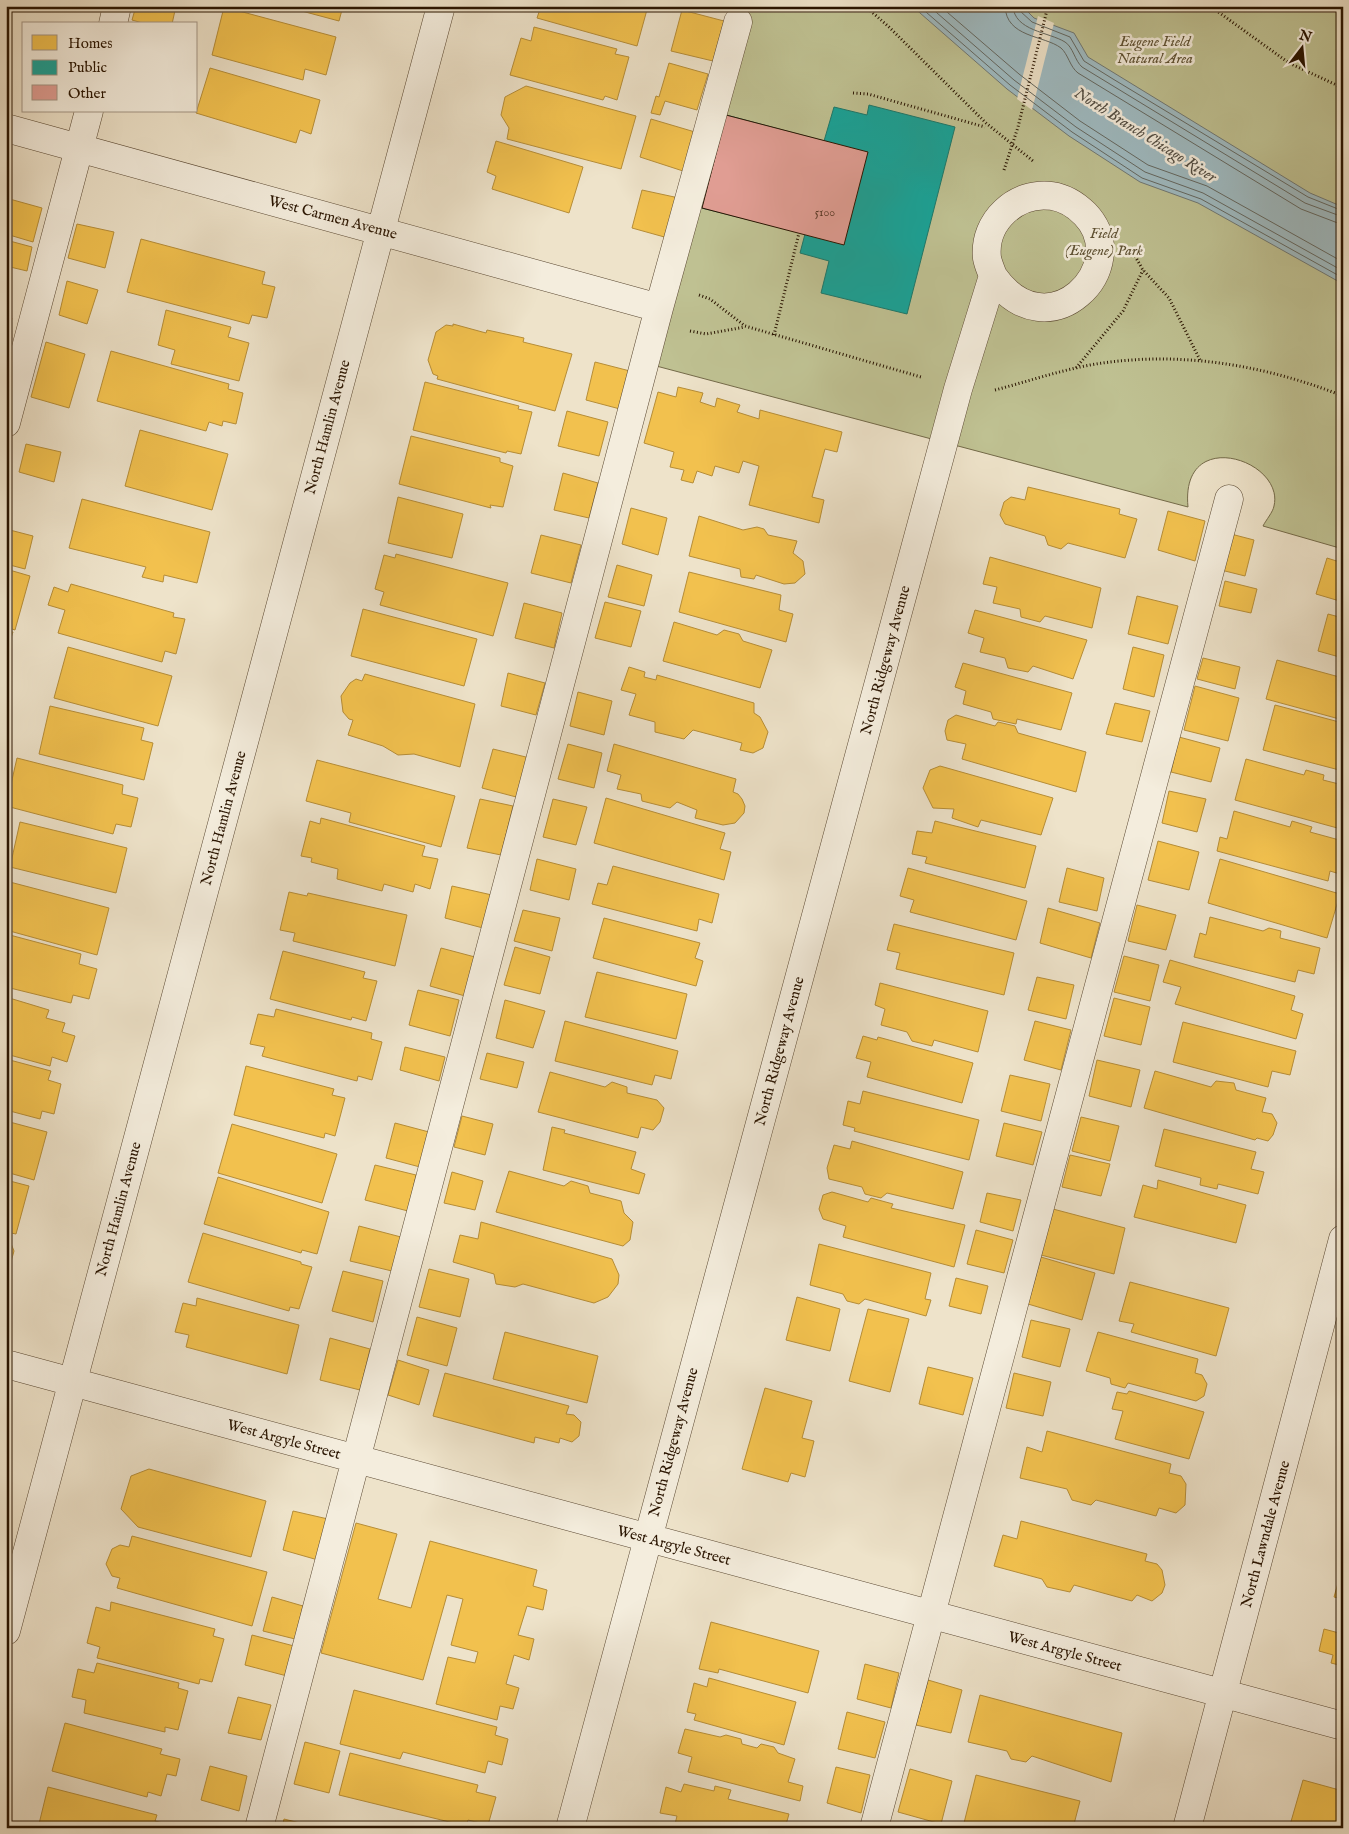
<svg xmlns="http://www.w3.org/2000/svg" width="1349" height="1834" viewBox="0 0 1349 1834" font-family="'IM FELL English',serif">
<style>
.green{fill:#bfc192;stroke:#746a49}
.water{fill:#9fbbc2;stroke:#707874}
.pier{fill:#eee3ca}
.homes{fill:#f2c14e;stroke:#b68d37}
.public{fill:#17a398;stroke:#1c786a}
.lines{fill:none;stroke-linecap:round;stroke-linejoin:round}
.shore{stroke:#646861;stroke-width:1}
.building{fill:#e09d93;stroke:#291400}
.minor-casing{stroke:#5a4832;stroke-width:29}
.path{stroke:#291400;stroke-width:3;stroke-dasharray:1 2.5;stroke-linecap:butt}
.minor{stroke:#f4eddd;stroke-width:28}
.labels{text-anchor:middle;stroke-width:5;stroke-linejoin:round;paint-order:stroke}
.number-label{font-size:12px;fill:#573625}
.park-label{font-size:15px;font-style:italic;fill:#5e5133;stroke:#f4eddd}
.street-label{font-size:15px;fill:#291400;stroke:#f4eddd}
.water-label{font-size:16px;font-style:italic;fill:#524e44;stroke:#f4eddd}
</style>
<rect width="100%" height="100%" fill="#eee3ca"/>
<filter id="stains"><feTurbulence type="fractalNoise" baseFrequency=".004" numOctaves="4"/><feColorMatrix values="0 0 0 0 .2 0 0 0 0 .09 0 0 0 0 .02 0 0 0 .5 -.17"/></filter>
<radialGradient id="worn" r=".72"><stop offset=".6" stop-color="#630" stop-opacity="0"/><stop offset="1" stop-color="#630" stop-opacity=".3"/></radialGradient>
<path class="green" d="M741 6H1343V549L1263 526C1266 520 1273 512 1274 506 1285 460 1180 425 1188 507L645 363Z"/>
<path class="water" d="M912 6H1022L1034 18 1074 33 1088 57 1310 193 1343 207V284L1198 203 1140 182 1069 136 1007 89Z"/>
<path class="pier" d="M1038 16 1054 23 1032 110 1017 99Z"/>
<path class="homes" d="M136 6H176L172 24H146L132 20Z
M283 6H343L339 21Z
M531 6H648L637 46 537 18 540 9Z
M224 7 336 37 326 75 305 69 303 80 212 55Z
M682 10 724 21 713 61 671 51Z
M534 27 617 49 615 54 629 57 617 100 605 96 603 100 510 75 521 38 531 41Z
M669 63 708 74 697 110 665 101 660 115 651 113 656 96 659 97Z
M210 68 320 100 311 134 300 130 296 143 196 113Z
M526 86 636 116 621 169 507 139 509 128 501 115 505 97Z
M651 119 695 132 683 171 640 157Z
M496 141 583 167 569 213 492 189 496 176 487 172Z
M642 190 679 198 668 238 632 228Z
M6 198 42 208 33 242 6 234Z
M77 224 114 232 105 268 68 258Z
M141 239 265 272 262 284 275 287 267 318 252 315 249 324 127 292Z
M6 240 32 247 27 271 6 266Z
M67 281 98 290 87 324 59 315Z
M166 310 231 327 228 337 249 343 239 381 171 364 175 350 158 345Z
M6 317 12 318 6 340Z
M453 324 486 333 487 330 524 338 523 342 572 354 555 411 437 379 438 376 433 374 428 360 436 332 446 325 453 326Z
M46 342 85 354 69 408 31 397Z
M111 351 229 384 228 389 243 393 236 424 223 421 222 426 209 422 206 431 97 401Z
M595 362 630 371 620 409 586 400Z
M425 382 519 406 518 409 532 412 521 454 507 451 506 453 413 430Z
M678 387 703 393 700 402 715 407 717 398 740 405 737 412 759 419 760 410 842 432 837 452 825 449 812 497 824 500 819 523 749 505 759 466 743 461 739 473 715 466 712 476 697 471 693 483 681 480 684 470 670 467 674 452 644 443 658 392 676 397Z
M567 411 608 422 599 456 558 446Z
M140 430 228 454 212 510 125 486Z
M411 436 500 458V462L513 466 503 507 490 505 491 508 399 484Z
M26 444 61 452 54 482 19 472Z
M563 473 598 483 589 518 554 510Z
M1028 487 1120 509 1119 514 1137 519 1125 558 1068 543 1061 549 1048 545 1045 536 1005 524 1000 515 1004 502 1011 497 1025 500Z
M398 497 463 514 452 558 388 543Z
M82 499 210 532 197 583 164 575 163 582 142 577 146 567 69 548Z
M631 508 667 518 658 555 622 544Z
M1168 511 1205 521 1195 561 1158 550Z
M699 516 743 530 757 527 764 529 768 535 797 541 793 553 803 561 805 574 795 583 784 584 756 575 754 579 741 577 740 569 689 556Z
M6 529 33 536 25 569 6 564Z
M1231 534 1254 540 1245 576 1221 570Z
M541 535 581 545 571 583 531 573Z
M396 554 508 583 493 636 380 605 384 592 375 589 384 555 395 558Z
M990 557 1101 588 1092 628 1045 616 1040 622 1021 617 1020 609 993 603 997 587 983 584Z
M1327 558 1343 563V602L1316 594Z
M617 565 652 575 644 606 608 597Z
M6 569 30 576 15 630 6 627Z
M689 572 781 595 779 610 793 614 786 642 679 612Z
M1225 581 1257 589 1251 613 1219 606Z
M71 584 174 613 173 617 185 619 176 654 165 651 162 662 58 633 65 610 48 605 54 587 68 592Z
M1137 596 1178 606 1168 644 1128 634Z
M605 602 641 611 631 647 595 638Z
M524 603 562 613 554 648 515 638Z
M363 609 477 639 464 686 351 656Z
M975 610 1087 640 1073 679 1033 666 1028 672 1008 668 1005 658 980 652 984 638 968 633Z
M1328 614 1343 618V658L1318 651Z
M674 622 717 635 724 630 739 634 743 641 772 650 760 688 663 661Z
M6 631 13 632 6 653Z
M68 647 172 676 158 726 54 698Z
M1133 647 1164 655 1154 697 1123 689Z
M1203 658 1240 667 1235 689 1197 679Z
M1277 660 1343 678V720L1266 699Z
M963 663 1072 693 1061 730 1017 719 1016 724 993 719 991 712 963 704 966 691 955 687Z
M629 667 645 672 644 677 656 680 657 675 754 703V713L760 717 768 732 763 748 753 753 740 750 742 743 693 730 684 739 655 732V722L629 715 636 694 621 690Z
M508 673 545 683 536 715 501 706Z
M365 674 475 704 460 767 414 754 398 755 383 746 348 735 353 720 349 719 343 712 341 696 350 683 356 679 362 681Z
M1195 686 1239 698 1228 741 1184 730Z
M578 692 612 701 604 735 570 726Z
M1115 703 1150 711 1142 742 1106 734Z
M1275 705 1343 723V771L1263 750Z
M50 706 144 728 141 740 153 743 144 780 39 754Z
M956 715 995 726 998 722 1015 726 1018 733 1086 752 1076 792 962 759 966 744 947 740 945 731 948 720Z
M1179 737 1220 748 1211 782 1171 772Z
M568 744 602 753 594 788 558 779Z
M614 744 736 779 733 792 738 794 742 799 745 806 744 813 735 823 723 825 695 818 697 810 677 802 670 808 642 801 641 794 617 789 621 775 607 771Z
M493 749 530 758 520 798 482 788Z
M17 758 123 785 122 794 138 798 131 827 116 824 113 834 6 806Z
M1246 759 1304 775 1306 770 1324 775 1323 780 1343 785 1341 829 1235 800Z
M317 760 455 796 441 847 349 822 351 813 306 801Z
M940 766 1053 798 1041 835 981 820 978 827 952 818 954 809 933 808 923 788 930 770Z
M1169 791 1206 799 1197 832 1162 823Z
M606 798 725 833 720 849 731 852 724 880 594 843Z
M480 799 513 806 501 855 467 848Z
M553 799 587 807 576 845 543 837Z
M1234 811 1290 827 1292 821 1312 827 1310 832 1343 841V875L1330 871 1328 881 1217 851 1220 837 1227 839Z
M321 818 425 846 422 856 438 859 430 889 415 884 413 892 384 884 382 891 337 879 338 869 311 862 312 858 301 856 310 821 320 824Z
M935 821 1036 846 1025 888 925 863 927 857 912 854 917 831 932 833Z
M20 822 127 848 116 893 10 867Z
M1158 841 1199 852 1189 890 1148 880Z
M537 859 576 869 569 900 530 890Z
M1220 859 1340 894 1327 938 1208 903Z
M613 866 719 894 712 923 699 919 697 931 592 904 598 883 607 885Z
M908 868 1027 901 1016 940 910 912 914 900 900 896Z
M1067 868 1104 878 1097 911 1059 902Z
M6 881 109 908 97 955 6 930Z
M452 886 492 895 483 928 445 918Z
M289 892 307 896 308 893 407 915 395 966 293 941 295 933 280 930Z
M1137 905 1176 915 1166 950 1128 941Z
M1048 908 1100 923 1091 958 1040 943Z
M523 910 560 918 552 951 514 941Z
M1210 917 1263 931 1269 928 1281 931 1280 938 1320 948 1314 974 1298 970 1295 982 1194 957 1200 933 1206 935Z
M604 918 700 943 695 958 703 961 696 986 593 958Z
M894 924 1014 953 1004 995 896 969 900 953 887 950Z
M6 934 81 954 79 964 97 969 89 999 73 995 71 1003 6 987Z
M515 947 550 957 540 994 504 985Z
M441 948 475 957 465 996 430 986Z
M283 951 365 972 363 978 377 981 366 1021 352 1017 351 1020 270 999Z
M1124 956 1159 965 1150 1001 1114 992Z
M1170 960 1295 996 1291 1010 1303 1014 1296 1039 1175 1004 1181 987 1163 982Z
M597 972 687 994 676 1039 585 1017Z
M1037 977 1074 985 1066 1019 1028 1010Z
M880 983 988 1011 978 1052 934 1040 932 1046 912 1041 907 1032 881 1025 885 1009 875 1005Z
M418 990 459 1000 450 1036 409 1025Z
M6 997 49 1010 46 1018 65 1023 62 1032 75 1036 67 1062 52 1057 50 1066 6 1054Z
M1114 998 1150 1007 1141 1045 1104 1036Z
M505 1000 545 1011 533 1048 496 1038Z
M276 1009 372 1033 371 1039 382 1042 372 1080 358 1076 357 1081 262 1056 265 1047 250 1044 258 1014 274 1017Z
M565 1021 678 1051 671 1079 655 1075 652 1085 555 1061Z
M1035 1021 1071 1030 1061 1070 1024 1060Z
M1183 1022 1296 1051 1290 1075 1272 1071 1268 1087 1173 1062Z
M863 1036 877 1040 878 1037 973 1063 962 1103 867 1077 871 1062 856 1058Z
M405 1047 445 1057 439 1081 400 1070Z
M487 1053 524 1062 517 1088 480 1079Z
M6 1059 51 1071 48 1080 61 1084 54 1114 42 1111 40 1119 6 1110Z
M1097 1060 1140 1070 1131 1107 1089 1096Z
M246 1066 334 1089 332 1095 345 1098 335 1136 325 1133 324 1138 234 1115Z
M1155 1071 1211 1087 1216 1081 1234 1083 1236 1090 1266 1098 1262 1112 1272 1114 1277 1123 1273 1135 1268 1141 1257 1138 1255 1140 1144 1108Z
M550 1072 605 1087 612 1082 627 1087V1093L657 1100 664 1108 660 1122 653 1130 641 1127 638 1138 538 1112Z
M1010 1075 1050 1084 1041 1121 1001 1111Z
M863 1091 979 1120 969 1160 854 1131 855 1128 843 1125 848 1101 860 1104Z
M462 1116 493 1124 485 1155 454 1147Z
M1081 1117 1119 1126 1110 1161 1072 1151Z
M6 1121 47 1132 34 1180 6 1172Z
M395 1123 429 1132 420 1167 386 1158Z
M1004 1123 1042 1132 1033 1165 996 1156Z
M232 1124 337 1154 322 1203 218 1173Z
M552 1127 565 1130 564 1133 636 1152 631 1169 645 1174 639 1194 543 1170Z
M1164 1129 1256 1152 1251 1169 1264 1172 1258 1194 1218 1184 1217 1189 1200 1185 1201 1178 1155 1166Z
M852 1141 963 1172 953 1209 887 1193 881 1198 865 1194 862 1187 829 1179 827 1168 834 1145 850 1149Z
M1070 1155 1110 1164 1101 1196 1062 1187Z
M375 1165 416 1175 408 1211 365 1200Z
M509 1171 564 1186 571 1181 588 1186 590 1193 621 1201 624 1213 633 1222 630 1240 623 1246 496 1212Z
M452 1172 483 1181 475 1210 444 1203Z
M218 1177 329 1212 317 1254 302 1250 301 1253 204 1224Z
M6 1180 29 1186 16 1234 6 1232Z
M1158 1180 1246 1205 1236 1243 1134 1217 1143 1185 1157 1189Z
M832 1192 868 1202 871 1198 893 1204 891 1208 965 1225 954 1267 843 1237 846 1226 823 1219 819 1209 823 1195Z
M987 1193 1021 1200 1013 1231 980 1222Z
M1053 1209 1125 1228 1114 1274 1041 1255Z
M481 1222 612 1259 619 1275 618 1284 608 1297 594 1303 523 1284 515 1287 496 1284 494 1274 453 1262 460 1235 478 1239Z
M359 1226 401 1237 392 1271 350 1261Z
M976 1230 1013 1240 1004 1273 967 1264Z
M203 1233 301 1262V1264L312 1267 299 1309 290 1307 289 1311 188 1282Z
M6 1240 10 1241 14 1251 6 1280Z
M819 1244 931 1273 925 1299 931 1300 926 1316 865 1299 859 1304 847 1301 843 1294 810 1285Z
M1041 1257 1095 1273 1082 1320 1028 1304Z
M429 1269 469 1279 460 1317 419 1307Z
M343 1271 383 1281 373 1322 332 1311Z
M956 1278 988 1286 981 1314 949 1306Z
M1130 1282 1229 1308 1216 1356 1131 1332 1134 1324 1119 1321Z
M797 1297 840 1309 830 1351 786 1340Z
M197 1298 299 1325 287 1374 186 1347 189 1335 175 1332 183 1303 196 1306Z
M868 1309 909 1319 890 1392 849 1381Z
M417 1317 457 1328 447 1366 407 1355Z
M1031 1320 1070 1329 1060 1367 1022 1357Z
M505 1332 598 1356 587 1403 493 1379Z
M1098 1332 1198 1359 1195 1373 1202 1375 1207 1384 1204 1396 1196 1401 1128 1383 1125 1388 1111 1384 1110 1378 1086 1371Z
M330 1338 370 1349 360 1390 320 1380Z
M398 1360 429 1370 419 1405 388 1395Z
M928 1367 973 1378 963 1415 919 1404Z
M445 1373 569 1406 566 1414 574 1415 581 1422 579 1436 572 1442 560 1438 559 1443 535 1437 534 1443 433 1416Z
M1014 1373 1051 1382 1043 1416 1006 1408Z
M765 1388 812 1401 802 1438 814 1441 805 1477 791 1473 788 1482 742 1469Z
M1129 1391 1204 1412 1189 1459 1115 1439 1123 1411 1112 1409 1117 1392 1127 1394Z
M1047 1431 1171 1464 1169 1473 1181 1476 1186 1484 1185 1505 1176 1513 1159 1508 1156 1516 1096 1500 1091 1505 1072 1500 1067 1489 1020 1478 1027 1447 1042 1452Z
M149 1469 266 1501 251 1557 138 1527 121 1509 131 1476Z
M293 1511 328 1519 318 1560 283 1550Z
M1021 1521 1147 1554 1145 1561 1157 1564 1162 1570 1165 1585 1162 1593 1152 1601 1137 1595 1132 1601 1074 1585 1070 1592 1047 1587 1042 1579 994 1566 1003 1535 1017 1539Z
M356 1523 397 1534 378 1599 411 1608 430 1541 537 1570 533 1586 547 1590 543 1610 527 1606 518 1635 534 1639 529 1660 514 1655 506 1684 519 1688 513 1709 500 1706 497 1720 436 1704 448 1657 475 1663 478 1652 451 1645 463 1599 447 1595 423 1680 321 1653Z
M132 1536 267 1572 252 1626 117 1588 120 1578 112 1576 106 1564 112 1549 120 1545 129 1547Z
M1340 1576 1343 1577V1599L1334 1597Z
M272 1597 303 1606 295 1639 263 1631Z
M111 1602 215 1629 213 1636 224 1639 212 1682 200 1679 199 1684 97 1658 100 1647 87 1643 96 1607 110 1611Z
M1342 1620H1343V1666L1331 1663 1333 1655 1319 1651 1324 1629 1339 1633Z
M711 1622 819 1651 808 1693 719 1669 718 1673 699 1669Z
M252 1635 294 1646 287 1676 245 1665Z
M97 1663 179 1683 178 1688 188 1691 178 1730 165 1727V1732L84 1713 86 1700 72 1697 78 1669 94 1673Z
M865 1664 899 1673 891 1708 857 1699Z
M709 1678 796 1702 784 1745 694 1720 696 1714 687 1712 694 1683 707 1687Z
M928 1680 962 1690 951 1733 916 1725Z
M354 1690 497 1727 495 1735 508 1739 502 1765 488 1761 485 1773 403 1752 400 1759 340 1744Z
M980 1695 1122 1733 1111 1782 1032 1756 1026 1762 1011 1759 1007 1751 968 1742Z
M238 1697 271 1705 261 1740 228 1733Z
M847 1712 885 1722 875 1758 838 1749Z
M65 1723 162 1749 160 1754 180 1759 176 1776 167 1774 161 1796 148 1792 147 1797 52 1771Z
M685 1729 720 1737 726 1735 741 1739 742 1744 757 1748 761 1744 774 1747 778 1753 795 1759 788 1782 803 1786 800 1801 688 1772 692 1757 678 1753Z
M305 1742 340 1751 329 1793 294 1784Z
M350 1753 478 1785 476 1792 496 1797 488 1825 468 1820 466 1826 339 1795Z
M210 1766 247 1776 239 1811 201 1800Z
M836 1767 870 1775 861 1813 827 1803Z
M910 1769 952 1781 941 1824 898 1812Z
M976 1775 1080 1801 1073 1828H984L964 1823Z
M1303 1780 1343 1791V1828H1300L1290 1825Z
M684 1784 714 1791 715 1786 731 1790 728 1799 789 1814 785 1828H688L675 1824 677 1816 660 1813 666 1787 681 1792Z
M48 1787 157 1815 155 1821 167 1824V1828H38Z
M284 1819 312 1826 311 1828H282Z"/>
<path class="public" d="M869 105 955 127 907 314 821 293 829 261 800 253 805 234 702 208 726 115 824 141 834 107 867 115Z"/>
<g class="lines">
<path class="shore" d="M919 6 1010 85 1072 132 1142 178 1201 199 1343 278
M929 6 1014 80 1076 127 1145 172 1203 193 1343 271
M940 6 1019 74 1080 121 1148 165 1207 186 1343 262
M1005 6C1006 38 1044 35 1061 48 1068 54 1070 67 1078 73L1301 209 1343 225
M1013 6C1014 31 1049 32 1065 42 1073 47 1075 61 1082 67L1305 203 1343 217
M1019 6 1020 11 1032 22 1070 37 1084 61 1113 79 1308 197 1343 211"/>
</g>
<path class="building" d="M726 115 868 152 844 245 702 208Z"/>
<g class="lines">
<g class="minor-casing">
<path id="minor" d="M113 24 117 6
M6 128 659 308
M6 423 89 111
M6 1364 1343 1726
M6 1631 441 6
M259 1828 659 308 738 22
M570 1828 958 389 993 276C991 270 988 264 987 258 983 221 1017 191 1052 196 1065 198 1076 205 1085 214 1135 266 1048 355 993 276
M874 1828 1229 499
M1187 1828 1343 1239"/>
</g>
<path class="path" d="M865 6 889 27 986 123 1033 161
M1210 6 1289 63 1343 88
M853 93 868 94 985 127
M1004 170 1018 127 1048 6
M1135 256 1143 270 1169 298 1200 360
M699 295 710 299 745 326 921 377
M690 331 706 334 745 327
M774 335 799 233
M1076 368 1123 311 1143 270
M995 390C1026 382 1058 371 1090 365 1176 350 1262 364 1343 396"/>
<use href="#minor" class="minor"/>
</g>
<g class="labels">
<g class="number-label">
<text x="825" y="216">5100</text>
</g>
<g class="park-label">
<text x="1155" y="46">Eugene Field<tspan x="1155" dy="17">Natural Area</tspan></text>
<text x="1104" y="238">Field<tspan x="1104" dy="17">(Eugene) Park</tspan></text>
</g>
<g class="street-label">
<text transform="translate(333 217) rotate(15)" y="5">West Carmen Avenue</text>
<text transform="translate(327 427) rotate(-75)" y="5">North Hamlin Avenue</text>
<text transform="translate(885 660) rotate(-75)" y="5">North Ridgeway Avenue</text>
<text transform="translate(223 818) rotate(-75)" y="5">North Hamlin Avenue</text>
<text transform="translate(779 1051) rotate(-75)" y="5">North Ridgeway Avenue</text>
<text transform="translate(118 1209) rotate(-75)" y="5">North Hamlin Avenue</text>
<text transform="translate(284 1439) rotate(15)" y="5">West Argyle Street</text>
<text transform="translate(673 1442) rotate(-75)" y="5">North Ridgeway Avenue</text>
<text transform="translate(1265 1534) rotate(-75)" y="5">North Lawndale Avenue</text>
<text transform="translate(674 1545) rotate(15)" y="5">West Argyle Street</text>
<text transform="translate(1065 1651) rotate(15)" y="5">West Argyle Street</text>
</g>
<g class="water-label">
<text transform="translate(1146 134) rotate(32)" y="6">North Branch Chicago River</text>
</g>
</g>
<rect width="1349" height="1834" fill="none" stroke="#eee3ca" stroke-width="25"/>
<rect x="8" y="8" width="1334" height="1819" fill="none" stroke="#291400" stroke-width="2.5"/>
<rect x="12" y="12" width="1324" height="1809" fill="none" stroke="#291400"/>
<rect x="22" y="22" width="175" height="90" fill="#f4eddd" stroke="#a39685"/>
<rect x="32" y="35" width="25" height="15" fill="#f2c14e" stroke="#a39685"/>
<text x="68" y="48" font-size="15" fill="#291400">Homes</text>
<rect x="32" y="60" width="25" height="15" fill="#17a398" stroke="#a39685"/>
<text x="68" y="72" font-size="15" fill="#291400">Public</text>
<rect x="32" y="85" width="25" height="15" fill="#e09d93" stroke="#a39685"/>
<text x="68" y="98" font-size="15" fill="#291400">Other</text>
<g transform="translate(1302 48) rotate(16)" stroke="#f4eddd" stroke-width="4" paint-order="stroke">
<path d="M0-4L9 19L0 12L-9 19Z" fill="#291400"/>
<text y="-8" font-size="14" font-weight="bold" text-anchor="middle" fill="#291400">N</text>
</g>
<rect width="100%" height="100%" filter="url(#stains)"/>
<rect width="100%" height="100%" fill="url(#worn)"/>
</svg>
